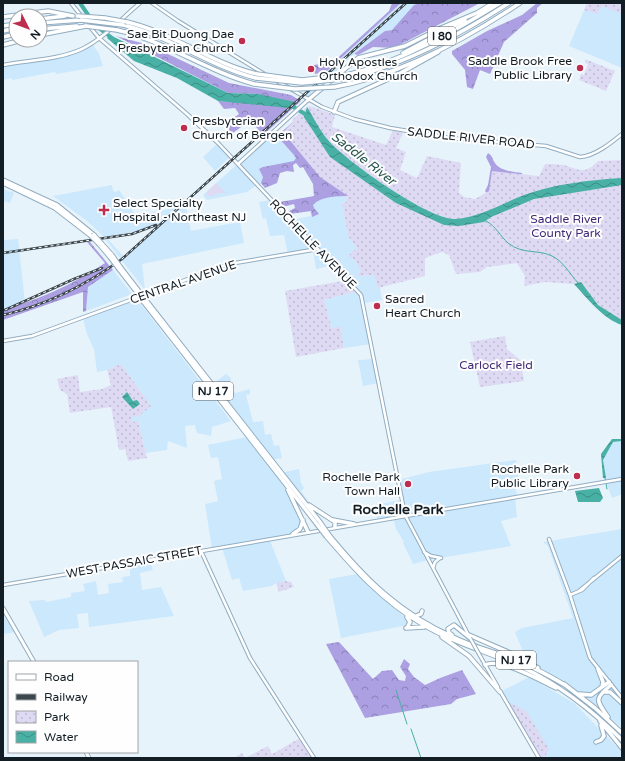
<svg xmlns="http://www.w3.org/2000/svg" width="625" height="761" viewBox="0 0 625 761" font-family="'Varela Round',sans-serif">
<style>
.built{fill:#cbe8fd;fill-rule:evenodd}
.grass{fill:#dedaf4}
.forest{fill:url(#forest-crowns)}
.park{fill:url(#park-dots)}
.water{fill:url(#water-waves)}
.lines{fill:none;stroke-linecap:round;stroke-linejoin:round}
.stream{stroke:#48b0a4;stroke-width:1}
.river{stroke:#48b0a4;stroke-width:4}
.secondary-casing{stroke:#92adc1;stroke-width:4.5}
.primary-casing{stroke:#92adc1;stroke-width:5}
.highway-casing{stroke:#92adc1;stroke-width:5.5}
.secondary{stroke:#fff;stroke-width:2.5}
.primary{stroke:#fff;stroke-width:3}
.highway{stroke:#fff;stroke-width:3.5}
.rail-casing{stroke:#3b464d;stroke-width:2.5}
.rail{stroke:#fefefe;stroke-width:1;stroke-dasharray:3;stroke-linecap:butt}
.secondary-bridge-casing{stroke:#92adc1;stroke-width:4.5;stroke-linecap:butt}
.highway-bridge-casing{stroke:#92adc1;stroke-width:5.5;stroke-linecap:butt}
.secondary-bridge{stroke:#fff;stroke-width:2.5}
.highway-bridge{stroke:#fff;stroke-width:3.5}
.poi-dot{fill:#bd2d4e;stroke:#fefefe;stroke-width:1.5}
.labels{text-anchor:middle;stroke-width:4;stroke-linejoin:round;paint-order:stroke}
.shield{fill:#fefefe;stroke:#596065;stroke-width:1}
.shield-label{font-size:11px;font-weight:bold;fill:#121d24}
.poi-label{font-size:12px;fill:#121d24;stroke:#fefefe;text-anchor:end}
.street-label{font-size:12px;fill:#121d24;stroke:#fefefe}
.park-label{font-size:12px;fill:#412a78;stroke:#fefefe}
.water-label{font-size:13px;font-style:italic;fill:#2b5852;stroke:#fefefe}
.quarter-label{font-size:14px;font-weight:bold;fill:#121d24;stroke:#fefefe}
</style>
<defs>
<pattern id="forest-crowns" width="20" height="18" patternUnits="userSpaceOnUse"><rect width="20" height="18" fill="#aca0e3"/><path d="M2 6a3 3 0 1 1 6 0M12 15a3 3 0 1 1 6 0" fill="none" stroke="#8b82b8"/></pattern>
<pattern id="park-dots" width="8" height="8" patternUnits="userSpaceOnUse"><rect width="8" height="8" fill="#dedaf4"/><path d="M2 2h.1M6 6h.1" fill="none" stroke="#bdbbd1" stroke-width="1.8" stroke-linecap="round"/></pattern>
<pattern id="water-waves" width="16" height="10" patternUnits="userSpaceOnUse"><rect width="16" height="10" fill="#48b0a4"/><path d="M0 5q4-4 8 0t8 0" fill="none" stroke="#3b8f85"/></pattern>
</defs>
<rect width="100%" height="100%" fill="#e7f3fb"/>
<path class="built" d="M401 3H419L414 6 392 30 385 31 354 54 313 94 308 97 302 94Z
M587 3H622V68L569 46Z
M92 43 99 54 103 66 56 74 55 72 12 80V78L3 80V65L68 54Z
M273 132 298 159 258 186 257 185 247 192 207 200 203 195Z
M218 143 230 157 215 171 203 157Z
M112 185 113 191 116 192 119 190 132 209 135 216 172 208 184 197 191 231 240 222 244 243 142 264 145 290 102 235 87 221 53 196ZM154 226V229L124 257 107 238 144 230Z
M3 189 14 193 10 203 3 201Z
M318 196H346L347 202 342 203 348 236 357 248 354 259 361 270 357 276 374 275 378 288H380L382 300 364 303 371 344 344 348 340 327 332 329 324 300 358 291 334 265 316 269 313 250 288 255 284 235 270 236 266 218 263 219 259 202 271 200 291 220 311 216 308 198Z
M18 239 25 303 3 309V240Z
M113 270 132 294 86 311 88 287Z
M136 298 231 421 212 427 211 436 197 433 195 425 185 426 187 448 168 441 167 450 146 453 138 421 132 422 131 417 151 406 121 364 107 370 97 372 94 349 87 334 83 318Z
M374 359 378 383 363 386 358 360Z
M226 374 231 378 228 390 236 393 250 389V394L246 395 253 422 263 421 265 435 271 434 274 446 279 445 282 458 270 460 212 385Z
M247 437 284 484 303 523 293 534 269 538 286 581 276 583 272 586 243 591 239 578 232 580 222 548 212 549 205 504 218 501 214 481 222 479 218 457 211 458 208 445Z
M622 441V494L612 498 606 482 603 460 613 442Z
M516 460 519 481 515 482 517 497H515L517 517 501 521 511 546 428 560 413 564 403 543 404 542 396 529 393 517 378 520 375 505 401 500 398 480 429 472Z
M299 469 301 483 304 488 301 491 314 510 280 473Z
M622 529V728L587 698 526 659 515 632 522 628 573 618 548 546 543 542Z
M149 559 153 570 140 573 142 590 161 587 174 616 89 627 88 613 77 614 79 628 59 630 44 637 29 601 45 600 46 602 71 597V593L85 591 83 584 96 581 98 595 109 593 108 584 123 582 122 577 130 576V563Z
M357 574 406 618 409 623 408 625 341 638 329 579Z
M3 608 16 632 3 634Z
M529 677 574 703 622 752V758H541L502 691Z"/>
<path class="grass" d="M216 183 226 193H219L210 197 206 193Z"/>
<path class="forest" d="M392 3H401L326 72 315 74 313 65 332 63 389 11Z
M419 3H480L394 48 373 47 358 55 354 54 385 31 392 30 414 5Z
M537 3H543L537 8V13L504 42 490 74 480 70 473 89 467 87 465 70 452 54V51L487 31 522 15Z
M116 36 149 45 229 83 291 95 301 101 261 137 257 135 258 129 249 121 229 136 224 133 232 119 239 114 235 108 224 109 218 101 284 105 258 94 228 93Z
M293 122 349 196C338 196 321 196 313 205L314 208 319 214 312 217 311 211 290 214 289 211 295 208 294 204 283 207 280 202 314 196 313 184 303 167 300 168 296 163 293 165 294 172 287 171 280 173 277 183 265 188 261 183 263 177 259 169 263 167 294 161 296 158 294 155 277 136Z
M488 153C493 156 492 159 495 163 500 171 514 172 522 173V178L490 197 485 191 488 185 491 167 486 157Z
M87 242H90L113 270 88 287 86 311 83 312V292L3 320V309C40 300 73 284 105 263Z
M339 642 373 679 382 671 392 670 399 680 405 681 406 676 400 667 404 659 410 664 408 669 414 677 425 685 440 678 462 670 476 694 457 699 451 704 365 718 326 644Z"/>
<path class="park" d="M587 3H622V14L602 6 597 14 584 10Z
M585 59 615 71 606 91 579 80 581 74 584 75 588 64 585 63Z
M310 106 335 115 332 127 386 145 393 130 403 133 396 148 406 152 400 170 417 178 427 156 461 163 459 193 464 197 475 199 489 191 492 171 539 176 545 164C551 164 558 164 564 165 581 170 584 175 598 161L622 160V320L598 305 581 282 574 284 545 282 524 286 525 276 517 263 487 267 480 272 456 274 449 255 442 252 425 258V276L378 288 374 275 357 276 361 270 354 259 348 256 357 248 348 236 342 203 347 202 346 196H348L320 177 283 132 293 122 292 120 307 107Z
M348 280 358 291 324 300 332 329 340 326 344 348 296 357 285 291Z
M505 336 507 349 521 361 524 381 480 387 470 342Z
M121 364 151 406 139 416 131 417 132 422 138 421 147 458 128 461 125 449 119 450 111 407 70 413 67 394 60 390 57 379 78 375 80 392 102 389 111 385 107 370Z
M286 581 291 582 294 587 279 592 276 583Z
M508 702 526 711 549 749 544 758H541Z
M300 738 314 758H234L242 753 245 758 268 746 272 754Z"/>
<path class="water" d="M110 35 228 93 258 94 295 102 288 108 218 101 177 78 134 61 107 38Z
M307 107C314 118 320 131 328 140 344 160 431 221 455 219 480 217 501 204 524 195 554 184 590 180 622 178V185L534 199 491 217 484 222 459 226 444 225 396 203 330 157 304 117Z
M581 282 598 305 622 320V325C603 319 587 298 574 284Z
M127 392 133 401 137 400 140 404 133 409 122 397Z
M612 439H622V441L613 442 603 460 606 478H603L601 454Z
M599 488 603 498 600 502H578L575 491Z"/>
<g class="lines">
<path class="stream" d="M486 221C496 226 500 236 508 243 523 255 538 249 552 256 563 261 570 274 578 283
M605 478 607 489
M396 690 407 724
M411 729 421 758"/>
<path class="river" d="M80 3 95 25 112 38
M287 103 305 114 307 118"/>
<g class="secondary-casing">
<path id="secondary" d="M71 3 82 17
M152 3 178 21 266 75
M85 21 99 38 187 114 218 143 361 295 405 515 469 636
M3 65C28 60 58 60 82 49 103 39 122 18 140 3
M277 81 322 107 354 119 390 128 450 138 546 146 580 157C595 156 611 143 622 134
M238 164 308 100
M3 341 32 336 229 264 318 249
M549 539 570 595 582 590 594 578
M201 551 250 658 314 758
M424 552 431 556 441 558
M433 568 435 562 440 558
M3 585 622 479
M579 591 622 556
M570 595 590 658 622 698
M483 661 498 687
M500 691 539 758"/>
</g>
<g class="primary-casing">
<path id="primary" d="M3 608 34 662
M86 752 89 758"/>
</g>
<g class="highway-casing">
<path id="highway" d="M477 13 493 3
M3 17 48 11 73 16
M40 19 65 16
M127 22C173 33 211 63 257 74
M40 23 81 20
M123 25C170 36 209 66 256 78
M3 26 16 24
M40 29 77 26
M117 30C166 41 206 71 254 84
M3 31 16 28
M40 35 86 26
M3 37 16 34
M3 45 22 40
M403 53 465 20
M347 75C402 61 453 32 500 3
M342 79C401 67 459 35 509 3
M334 87C398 76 466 39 520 3
M308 100 358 58 405 46 441 28 479 12
M334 112 338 102 397 75 438 52
M3 180 57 205 94 235
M3 183 55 208 90 235
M99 244 110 257
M102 244 112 255
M121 268 141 294
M119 269 139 295
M145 299 320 522
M142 300 316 523
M288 490 308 532
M309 505 335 522V527
M333 520 354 524
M293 534 300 529 303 520
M329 535C365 579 400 614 453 637 471 646 491 651 510 658 530 665 548 675 565 685
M326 536C355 570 383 601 422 624 453 643 488 652 522 667 560 685 592 710 622 740
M416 616 421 614 422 611
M406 628 424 627
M407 628 410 622 407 617
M452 635 449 633 448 629 454 625 470 638
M469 635 515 655 538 668
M442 637 469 656 500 692
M485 665C500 657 541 681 556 688
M598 669 603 682 602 687
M564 684 595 708 622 733
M603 692H610L622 703
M579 694 591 695 609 682
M608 717C596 700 594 699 611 685
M600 721 622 748
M596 742 601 740 604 736 601 725"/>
</g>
<use href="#secondary" class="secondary"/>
<use href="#primary" class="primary"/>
<use href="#highway" class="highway"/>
<g class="rail-casing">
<path id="rail" d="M3 253 132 234 156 225
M5 310 74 279 102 268
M3 315C47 305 86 285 122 259L406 3"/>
</g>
<use href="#rail" class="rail"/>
<g class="secondary-bridge-casing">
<path id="secondary-bridge" d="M470 638 483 661"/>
</g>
<g class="highway-bridge-casing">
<path id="highway-bridge" d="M78 16 105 18 127 22
M81 20 123 25
M86 26 117 30
M257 74 302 80 347 75
M256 78 302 83 342 79
M254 84 295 89 334 87
M90 235 99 244
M94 235 102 244
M112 255 121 268
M110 257 119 269
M141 294 145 299
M139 295 142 300
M320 522 329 535
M316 523 326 536"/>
</g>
<use href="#secondary-bridge" class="secondary-bridge"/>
<use href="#highway-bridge" class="highway-bridge"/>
</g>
<g class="poi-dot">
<circle cx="242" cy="41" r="4"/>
<circle cx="580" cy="68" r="4"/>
<circle cx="311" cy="69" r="4"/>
<circle cx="184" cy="128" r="4"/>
<path d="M102 204h4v4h4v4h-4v4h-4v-4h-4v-4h4z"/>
<circle cx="377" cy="306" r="4"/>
<circle cx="577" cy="476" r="4"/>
<circle cx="408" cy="484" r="4"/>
</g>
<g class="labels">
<g class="shield">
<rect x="428" y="27" width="28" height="18" rx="3"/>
<rect x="193" y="382" width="40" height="18" rx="3"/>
<rect x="496" y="651" width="40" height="18" rx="3"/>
</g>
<g class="shield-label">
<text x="442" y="40">I 80</text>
<text x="213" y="395">NJ 17</text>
<text x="516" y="664">NJ 17</text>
</g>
<g class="poi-label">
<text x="234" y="38">Sae Bit Duong Dae<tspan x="234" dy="14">Presbyterian Church</tspan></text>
<text x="572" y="65">Saddle Brook Free<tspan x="572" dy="14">Public Library</tspan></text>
<text x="319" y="66" text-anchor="start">Holy Apostles<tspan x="319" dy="14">Orthodox Church</tspan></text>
<text x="192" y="125" text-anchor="start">Presbyterian<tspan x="192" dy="14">Church of Bergen</tspan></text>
<text x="113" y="207" text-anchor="start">Select Specialty<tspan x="113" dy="14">Hospital - Northeast NJ</tspan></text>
<text x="385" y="303" text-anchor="start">Sacred<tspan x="385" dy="14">Heart Church</tspan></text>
<text x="569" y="473">Rochelle Park<tspan x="569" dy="14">Public Library</tspan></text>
<text x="400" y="481">Rochelle Park<tspan x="400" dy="14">Town Hall</tspan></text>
</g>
<g class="street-label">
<text transform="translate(471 138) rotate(6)" y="4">SADDLE RIVER ROAD</text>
<text transform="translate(313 244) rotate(46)" y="4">ROCHELLE AVENUE</text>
<text transform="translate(183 282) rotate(-19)" y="4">CENTRAL AVENUE</text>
<text transform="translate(134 562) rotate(-10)" y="4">WEST PASSAIC STREET</text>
</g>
<g class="park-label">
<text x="566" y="223">Saddle River<tspan x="566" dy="14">County Park</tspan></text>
<text x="496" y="369">Carlock Field</text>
</g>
<g class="water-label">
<text transform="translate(364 158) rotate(38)" y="5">Saddle River</text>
</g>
<g class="quarter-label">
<text x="398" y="514">Rochelle Park</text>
</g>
</g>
<rect width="625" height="761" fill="none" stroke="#121d24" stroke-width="8"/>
<rect x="8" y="661" width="130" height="92" fill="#fefefe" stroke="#a0a4a7"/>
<rect x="16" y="674" width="20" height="6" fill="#ffffff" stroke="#a0a4a7"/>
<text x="44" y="681" font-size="12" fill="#121d24">Road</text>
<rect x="16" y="694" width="20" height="6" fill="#3b464d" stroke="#a0a4a7"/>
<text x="44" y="701" font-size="12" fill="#121d24">Railway</text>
<rect x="16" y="711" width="20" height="12" fill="url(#park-dots)" stroke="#a0a4a7"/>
<text x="44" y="721" font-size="12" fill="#121d24">Park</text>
<rect x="16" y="731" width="20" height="12" fill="url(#water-waves)" stroke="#a0a4a7"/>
<text x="44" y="741" font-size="12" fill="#121d24">Water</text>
<g transform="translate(28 28) rotate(132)"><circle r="19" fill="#fefefe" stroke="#a0a4a7"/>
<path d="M0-3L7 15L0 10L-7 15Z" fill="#bd2d4e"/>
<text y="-6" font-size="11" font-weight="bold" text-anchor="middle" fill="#121d24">N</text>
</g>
</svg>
